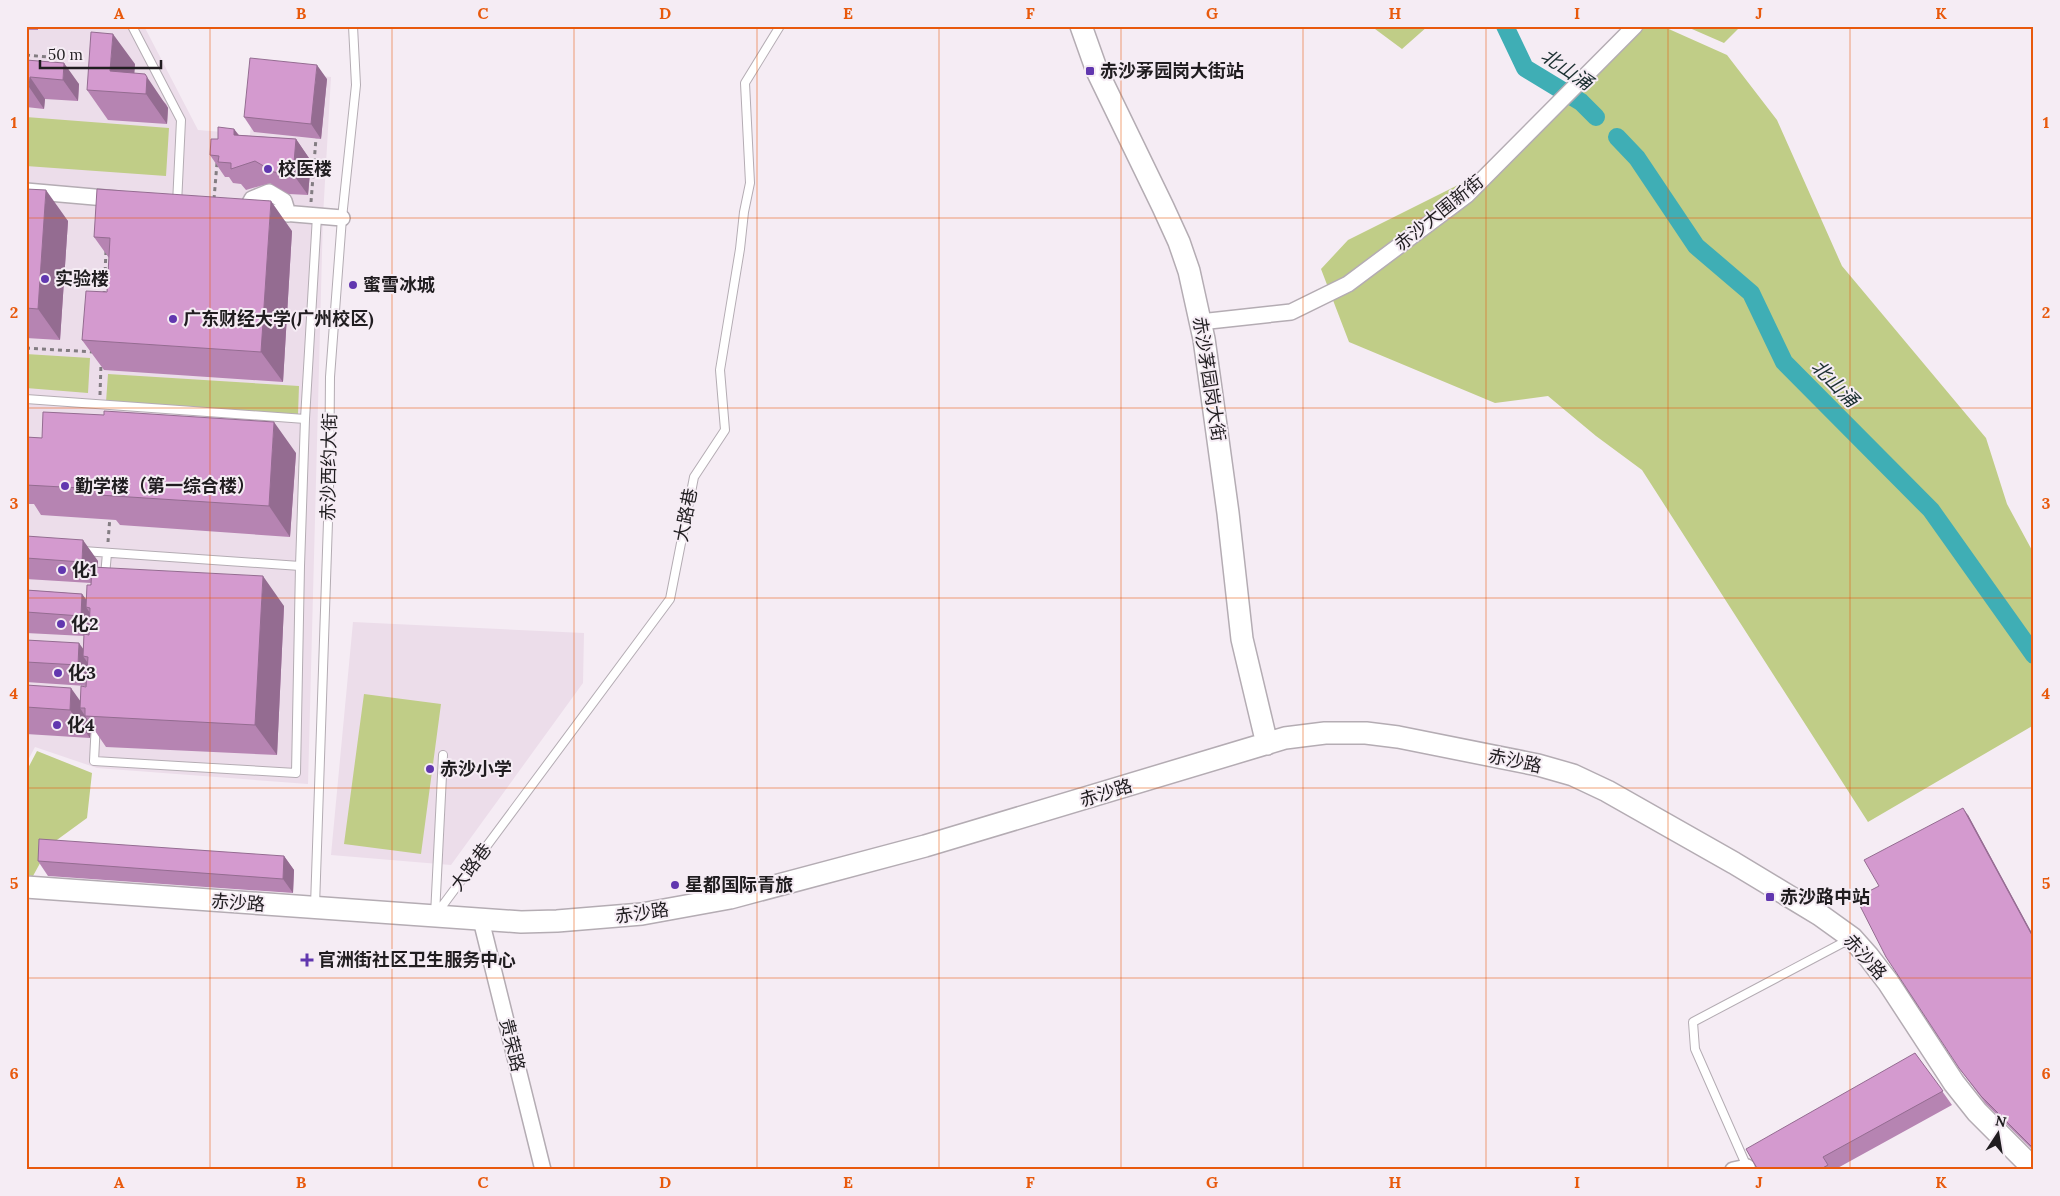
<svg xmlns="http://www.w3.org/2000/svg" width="2060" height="1196" viewBox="0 0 2060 1196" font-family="Lora,'Noto Sans SC',serif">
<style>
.built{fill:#ecddea}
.green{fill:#c0cd87}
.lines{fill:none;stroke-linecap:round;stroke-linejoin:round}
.canal{stroke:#3faeb5;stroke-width:18}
.lane-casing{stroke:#b4acb3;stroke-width:10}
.street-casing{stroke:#b4acb3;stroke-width:18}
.secondary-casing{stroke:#b4acb3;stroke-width:24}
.path{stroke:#837d82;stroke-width:3;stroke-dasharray:4 4;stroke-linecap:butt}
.lane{stroke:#fff;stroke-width:8}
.street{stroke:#fff;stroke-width:15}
.secondary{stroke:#fff;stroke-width:21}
.wall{fill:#b684b2}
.shaded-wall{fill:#946c91}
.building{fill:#d49acf;stroke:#946c91}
.grid{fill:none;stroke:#e8590c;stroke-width:1;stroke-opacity:0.55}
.poi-dot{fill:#6137af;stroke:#f5ecf4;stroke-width:2}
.labels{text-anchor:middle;stroke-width:4;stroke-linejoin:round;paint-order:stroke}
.poi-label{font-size:18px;font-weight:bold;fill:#201d20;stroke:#f5ecf4;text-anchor:start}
.street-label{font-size:18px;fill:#201d20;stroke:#f5ecf4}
.water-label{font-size:19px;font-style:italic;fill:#1b2f30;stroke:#f5ecf4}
.neatline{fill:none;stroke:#e8590c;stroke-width:2}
.grid-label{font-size:16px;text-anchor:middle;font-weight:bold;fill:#e8590c}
</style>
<rect width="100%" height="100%" fill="#f5ecf4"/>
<path class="built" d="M26 26H144L198 130 235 133 234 149 250 135 256 69 331 77 323 216 308 784 97 768 35 747 26 764Z
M353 622 584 633 583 683 451 865 331 855Z"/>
<path class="green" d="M1371 26H1428L1402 49Z
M1646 26H1662L1727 55 1777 120 1842 266 1986 438 2007 504 2034 554V725L1868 822 1642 470 1596 436 1548 396 1495 403 1349 342 1321 269 1348 240 1512 158Z
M1685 26H1741L1724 43Z
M26 117 169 128 166 176 26 166Z
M26 354 90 358 88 393 26 388Z
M108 374 299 386 298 414 106 402Z
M364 694 441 704 421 854 344 844Z
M37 751 92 773 87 818 50 845 33 876 26 875V772Z"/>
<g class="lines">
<path class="canal" d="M1505 26 1525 68 1581 102 1596 117
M1617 137 1637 158 1696 246 1751 293 1784 362 1931 510 2034 655"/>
<g class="lane-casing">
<path id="lane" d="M132 26 181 120 177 204
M26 399 305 419 317 216
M83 551 300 566 305 419
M105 576 107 553
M96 722 94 761 296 773 300 566
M315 906 329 492 330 377 342 218 356 85 353 26
M437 913 670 599 694 477 725 430 720 370 740 249 744 212 750 183 745 83 780 26
M435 915 443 755
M1747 1167 1695 1049 1693 1022 1850 939"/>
</g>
<g class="street-casing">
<path id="street" d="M26 191 117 199
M246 210 252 199 269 192 284 201 288 214
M259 211 342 218
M1200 322 1291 312 1348 284 1467 195 1635 26
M481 920 543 1170
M1733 1170 1747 1167 1748 1170"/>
</g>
<g class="secondary-casing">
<path id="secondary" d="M1081 26 1097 71 1163 207 1179 242 1189 271 1204 339 1211 389 1228 513 1242 639 1267 744
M26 887 521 922 557 921 642 914 730 898 925 846 1285 738 1325 733H1366L1398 737 1538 765 1573 775 1607 791 1734 863 1820 915 1852 938 1868 956 1888 982 1954 1083 1977 1112 2034 1169"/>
</g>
<path class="path" d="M26 55 58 58
M214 199 217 163
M311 202 316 138
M104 295 106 251
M26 348 93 352
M100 395 101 364
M108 542 110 516"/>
<use href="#lane" class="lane"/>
<use href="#street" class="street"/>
<use href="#secondary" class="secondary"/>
</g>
<path class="wall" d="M26 26H38V30H26Z
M26 60 79 84 78 101 45 99 44 109 26 107Z
M135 64 134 73 166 104 168 108 167 124 108 120 87 90Z
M327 79 321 139 254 132 244 117Z
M234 129 239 135 296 139 311 161 308 195 289 194 270 183 246 190 241 184 233 183 229 177H225L210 155 218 139Z
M26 189 68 221 60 340 26 338Z
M292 231 283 382 104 370 82 340 107 292 109 258 94 237Z
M26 437 296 453 290 537 120 525 116 520 41 515 34 504H26Z
M26 536 98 561V567L284 606 277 755 106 747 91 725 90 738 26 734V685L80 701 86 686 26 682V640L83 649 84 636 26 633V590L82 594 86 599 91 583 26 579Z
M1968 815 2034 937V1151L1986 1104 1959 1068 1879 886Z
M284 856 294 870 293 893 48 876 38 861Z
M1915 1053 1952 1105 1834 1170H1758Z"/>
<path class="shaded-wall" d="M113 34 135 64 133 93 110 71Z
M64 63 79 84 78 101 63 80Z
M317 65 327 79 321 139 311 124Z
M145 74 168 108 167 124 146 94Z
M30 77 45 99 44 109 29 87Z
M234 129 249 150 234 135Z
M296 139 311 161 308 195 293 174Z
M46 190 68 221 60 340 38 309Z
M271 201 292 231 283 382 261 352Z
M274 422 296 453 290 537 269 506Z
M83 540 98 561 97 583 82 562Z
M263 576 284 606 277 755 255 725Z
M82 594 97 615 90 608 86 607 97 623 96 637 81 616Z
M79 643 94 664 88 657 83 656 94 672 93 686 78 665Z
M71 688 91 716 85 708H80L91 725 90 738 70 710Z
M1963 808 1968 815 2034 937V939Z
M284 856 294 870 293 893 283 879Z"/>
<path class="building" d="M91 32 113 34 110 71 145 74 147 77 146 94 87 90Z
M250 58 317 65 311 124 244 117Z
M26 60 64 63 63 80 30 77 29 87H26Z
M218 127 234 129V135L296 139 293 174 274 172 255 161 231 169V163L218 162 219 156 210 155 211 139H218Z
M26 189 46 190 38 309 26 308Z
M97 189 271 201 261 352 82 340 86 291 107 292 110 238 94 237Z
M104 411 274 422 269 506 99 495V489L26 485V437L42 438 43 412 104 415Z
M26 536 83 540 82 562 26 558Z
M92 567 263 576 255 725 85 716V708H80L81 686 86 687 88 657 83 656 84 634 89 635 90 608 86 607 87 585H91Z
M26 590 82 594 81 616 26 612Z
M26 640 79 643 78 665 26 662Z
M26 685 71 688 70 710 26 707Z
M1963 808 2034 939V1148H2033L1981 1096 1959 1068 1886 957 1856 898 1879 886 1864 860Z
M39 839 284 856 283 879 38 861Z
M1915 1053 1943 1091 1823 1157 1828 1165 1819 1170H1758L1746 1149Z"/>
<path class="grid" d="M210 26V1170M392 26V1170M574 26V1170M757 26V1170M939 26V1170M1121 26V1170M1303 26V1170M1486 26V1170M1668 26V1170M1850 26V1170M26 218H2034M26 408H2034M26 598H2034M26 788H2034M26 978H2034"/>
<g class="poi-dot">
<rect x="1085" y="66" width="10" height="10" rx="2.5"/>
<circle cx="268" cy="169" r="5"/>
<circle cx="45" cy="279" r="5"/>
<circle cx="353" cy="285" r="5"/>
<circle cx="173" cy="319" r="5"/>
<circle cx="65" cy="486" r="5"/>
<circle cx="62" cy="570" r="5"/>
<circle cx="61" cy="624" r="5"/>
<circle cx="58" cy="673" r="5"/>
<circle cx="57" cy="725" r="5"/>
<circle cx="430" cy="769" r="5"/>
<circle cx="675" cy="885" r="5"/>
<rect x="1765" y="892" width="10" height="10" rx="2.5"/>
<path d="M304.5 952.5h5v5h5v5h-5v5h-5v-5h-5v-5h5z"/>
</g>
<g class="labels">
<g class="poi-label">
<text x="1100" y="77">赤沙茅园岗大街站</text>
<text x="278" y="175">校医楼</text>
<text x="55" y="285">实验楼</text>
<text x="363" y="291">蜜雪冰城</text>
<text x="183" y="325">广东财经大学(广州校区)</text>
<text x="75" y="492">勤学楼（第一综合楼）</text>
<text x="72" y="576">化1</text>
<text x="71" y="630">化2</text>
<text x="68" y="679">化3</text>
<text x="67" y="731">化4</text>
<text x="440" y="775">赤沙小学</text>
<text x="685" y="891">星都国际青旅</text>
<text x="1780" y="903">赤沙路中站</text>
<text x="318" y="966">官洲街社区卫生服务中心</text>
</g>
<g class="street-label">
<text transform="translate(1439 213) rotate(-39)" y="6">赤沙大围新街</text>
<text transform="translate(1209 379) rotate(81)" y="6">赤沙茅园岗大街</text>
<text transform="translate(329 467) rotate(-89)" y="6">赤沙西约大街</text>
<text transform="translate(686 515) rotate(-79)" y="6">大路巷</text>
<text transform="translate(1515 761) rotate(12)" y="6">赤沙路</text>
<text transform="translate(1106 793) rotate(-17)" y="6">赤沙路</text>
<text transform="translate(471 867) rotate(-53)" y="6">大路巷</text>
<text transform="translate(238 903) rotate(4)" y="6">赤沙路</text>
<text transform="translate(642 913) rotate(-8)" y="6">赤沙路</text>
<text transform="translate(1865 957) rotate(48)" y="6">赤沙路</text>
<text transform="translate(512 1045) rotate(76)" y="6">贵荣路</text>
</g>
<g class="water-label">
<text transform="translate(1567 69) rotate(34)" y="7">北山涌</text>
<text transform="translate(1835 383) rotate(45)" y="7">北山涌</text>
</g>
</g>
<rect width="2060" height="1196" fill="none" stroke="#f5ecf4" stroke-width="55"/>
<g transform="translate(1998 1134) rotate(12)" stroke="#f5ecf4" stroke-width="4" paint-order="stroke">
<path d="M0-4L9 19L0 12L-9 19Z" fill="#201d20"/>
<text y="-8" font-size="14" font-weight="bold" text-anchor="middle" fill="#201d20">N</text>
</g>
<path d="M40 60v8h121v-8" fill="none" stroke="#201d20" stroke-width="2.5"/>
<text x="48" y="60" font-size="15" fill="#201d20" stroke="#f5ecf4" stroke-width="4" paint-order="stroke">50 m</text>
<rect x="28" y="28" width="2004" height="1140" class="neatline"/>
<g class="grid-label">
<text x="119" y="19">A</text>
<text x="301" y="19">B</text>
<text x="483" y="19">C</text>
<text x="665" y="19">D</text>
<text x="848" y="19">E</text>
<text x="1030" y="19">F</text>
<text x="1212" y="19">G</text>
<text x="1395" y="19">H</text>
<text x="1577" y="19">I</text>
<text x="1759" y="19">J</text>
<text x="1941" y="19">K</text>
<text x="14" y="128">1</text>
<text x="2046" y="128">1</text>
<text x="14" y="318">2</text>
<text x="2046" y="318">2</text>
<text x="14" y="509">3</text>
<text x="2046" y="509">3</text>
<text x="14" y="699">4</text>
<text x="2046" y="699">4</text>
<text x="14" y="889">5</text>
<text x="2046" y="889">5</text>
<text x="14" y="1079">6</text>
<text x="2046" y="1079">6</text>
<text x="119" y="1188">A</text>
<text x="301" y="1188">B</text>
<text x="483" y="1188">C</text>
<text x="665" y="1188">D</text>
<text x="848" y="1188">E</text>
<text x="1030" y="1188">F</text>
<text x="1212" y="1188">G</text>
<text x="1395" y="1188">H</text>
<text x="1577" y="1188">I</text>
<text x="1759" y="1188">J</text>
<text x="1941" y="1188">K</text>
</g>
</svg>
